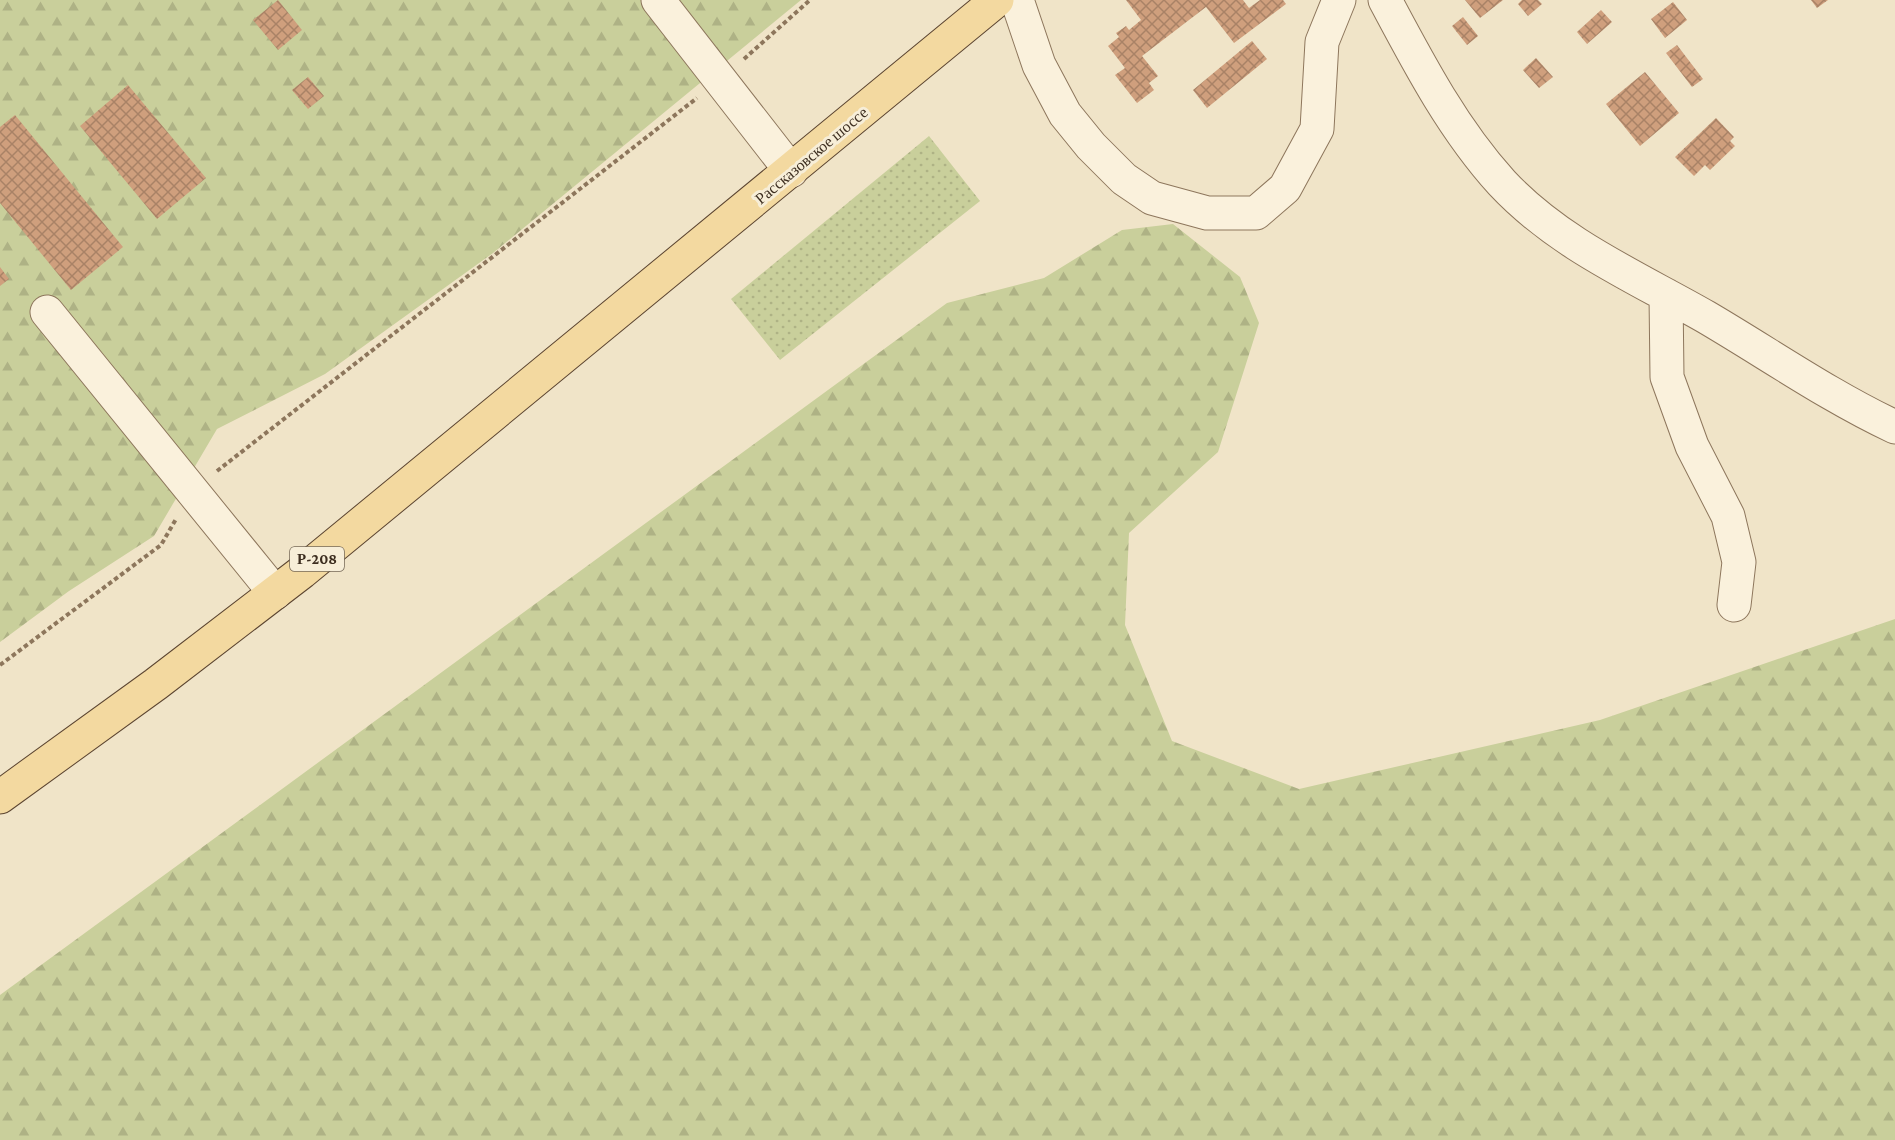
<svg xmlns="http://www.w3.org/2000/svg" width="1895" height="1140" viewBox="0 0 1895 1140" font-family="'Crimson Pro',serif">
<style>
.forest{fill:url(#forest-firs)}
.park{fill:url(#park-dots)}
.building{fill:url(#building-cross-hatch)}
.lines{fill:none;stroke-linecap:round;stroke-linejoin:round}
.minor-casing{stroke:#8d765c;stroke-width:35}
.major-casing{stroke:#5b4430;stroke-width:35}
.path{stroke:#8d765c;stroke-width:4;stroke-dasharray:4.5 3;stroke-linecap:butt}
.minor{stroke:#faf1dc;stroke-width:33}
.major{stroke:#f3d9a0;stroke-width:33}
.labels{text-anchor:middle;stroke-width:6;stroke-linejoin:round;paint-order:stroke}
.shield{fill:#f7eed8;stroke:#756857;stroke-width:1.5}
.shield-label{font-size:15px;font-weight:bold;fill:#3d2e20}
.street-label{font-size:16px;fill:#3d2e20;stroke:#f7eed8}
</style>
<defs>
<pattern id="forest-firs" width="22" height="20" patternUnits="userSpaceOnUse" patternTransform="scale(1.5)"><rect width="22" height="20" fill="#c9cf9b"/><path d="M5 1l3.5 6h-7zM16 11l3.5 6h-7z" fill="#aeb285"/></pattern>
<pattern id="park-dots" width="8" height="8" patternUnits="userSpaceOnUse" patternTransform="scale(1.5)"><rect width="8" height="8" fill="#c9cf9b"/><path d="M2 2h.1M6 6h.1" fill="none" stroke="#aeb285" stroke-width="1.8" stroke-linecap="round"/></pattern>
<pattern id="building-cross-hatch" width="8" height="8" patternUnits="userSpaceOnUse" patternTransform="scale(1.5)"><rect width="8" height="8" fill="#cf9f7d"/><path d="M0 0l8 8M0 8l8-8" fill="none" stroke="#a98266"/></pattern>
</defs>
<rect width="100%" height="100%" fill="#f0e4c8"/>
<path class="forest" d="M0 0H801L493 253 325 374 217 429 154 536 69 591 0 642Z
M1173 224 1240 277 1259 323 1218 452 1129 533 1125 625 1172 741 1299 789 1600 720 1895 619V1140H0V995L947 303 1044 278 1122 230Z"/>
<path class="park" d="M929 136 980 201 780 360 731 299Z"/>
<path class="building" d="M278 0 302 30 278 50 253 20Z
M1126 0H1243L1249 8 1260 0H1283L1286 4 1234 43 1206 7 1142 56 1158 76 1149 83 1154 90 1137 103 1115 75 1125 68 1108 46 1119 37 1116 33 1122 29 1126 26 1129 30 1141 20Z
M1465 0H1503L1480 18Z
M1522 0H1538L1542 4 1528 16 1518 4Z
M1811 0H1828L1817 8Z
M1673 2 1687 20 1665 38 1651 19Z
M1601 10 1612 22 1587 44 1577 32Z
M1463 17 1478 36 1467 45 1452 26Z
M1252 41 1267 59 1207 108 1193 90Z
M1677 45 1703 79 1692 87 1666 53Z
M1536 58 1553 77 1539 88 1523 70Z
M1645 72 1679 113 1640 146 1606 104Z
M308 77 324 96 308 109 292 90Z
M128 85 206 178 157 219 80 126Z
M15 115 123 247 71 290 0 203V127Z
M1716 118 1734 137 1730 141 1735 146 1710 170 1705 165 1694 176 1675 157Z
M0 267 9 279 0 286Z"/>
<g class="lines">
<g class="minor-casing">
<path id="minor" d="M658 0 791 171
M1017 0 1039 65 1065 114 1091 146 1124 179 1152 198 1207 213H1256L1285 188 1317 129 1322 42 1339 0
M1385 0C1419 64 1453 129 1502 183 1559 244 1636 277 1706 317 1769 354 1829 396 1895 427
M1666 295 1667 377 1692 446 1728 516 1739 562 1734 605
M47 312 275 593"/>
</g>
<g class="major-casing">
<path id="major" d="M0 797 156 684 302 572 997 0"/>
</g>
<path class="path" d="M744 59 810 0
M217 471 697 98
M0 665 161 545 176 519"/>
<use href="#minor" class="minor"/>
<use href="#major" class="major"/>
</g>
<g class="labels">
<rect class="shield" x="290" y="547" width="54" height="24" rx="4.5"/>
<g class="shield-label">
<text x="317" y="564">Р-208</text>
</g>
<g class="street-label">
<text transform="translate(811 155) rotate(-40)" y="6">Рассказовское шоссе</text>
</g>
</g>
</svg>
